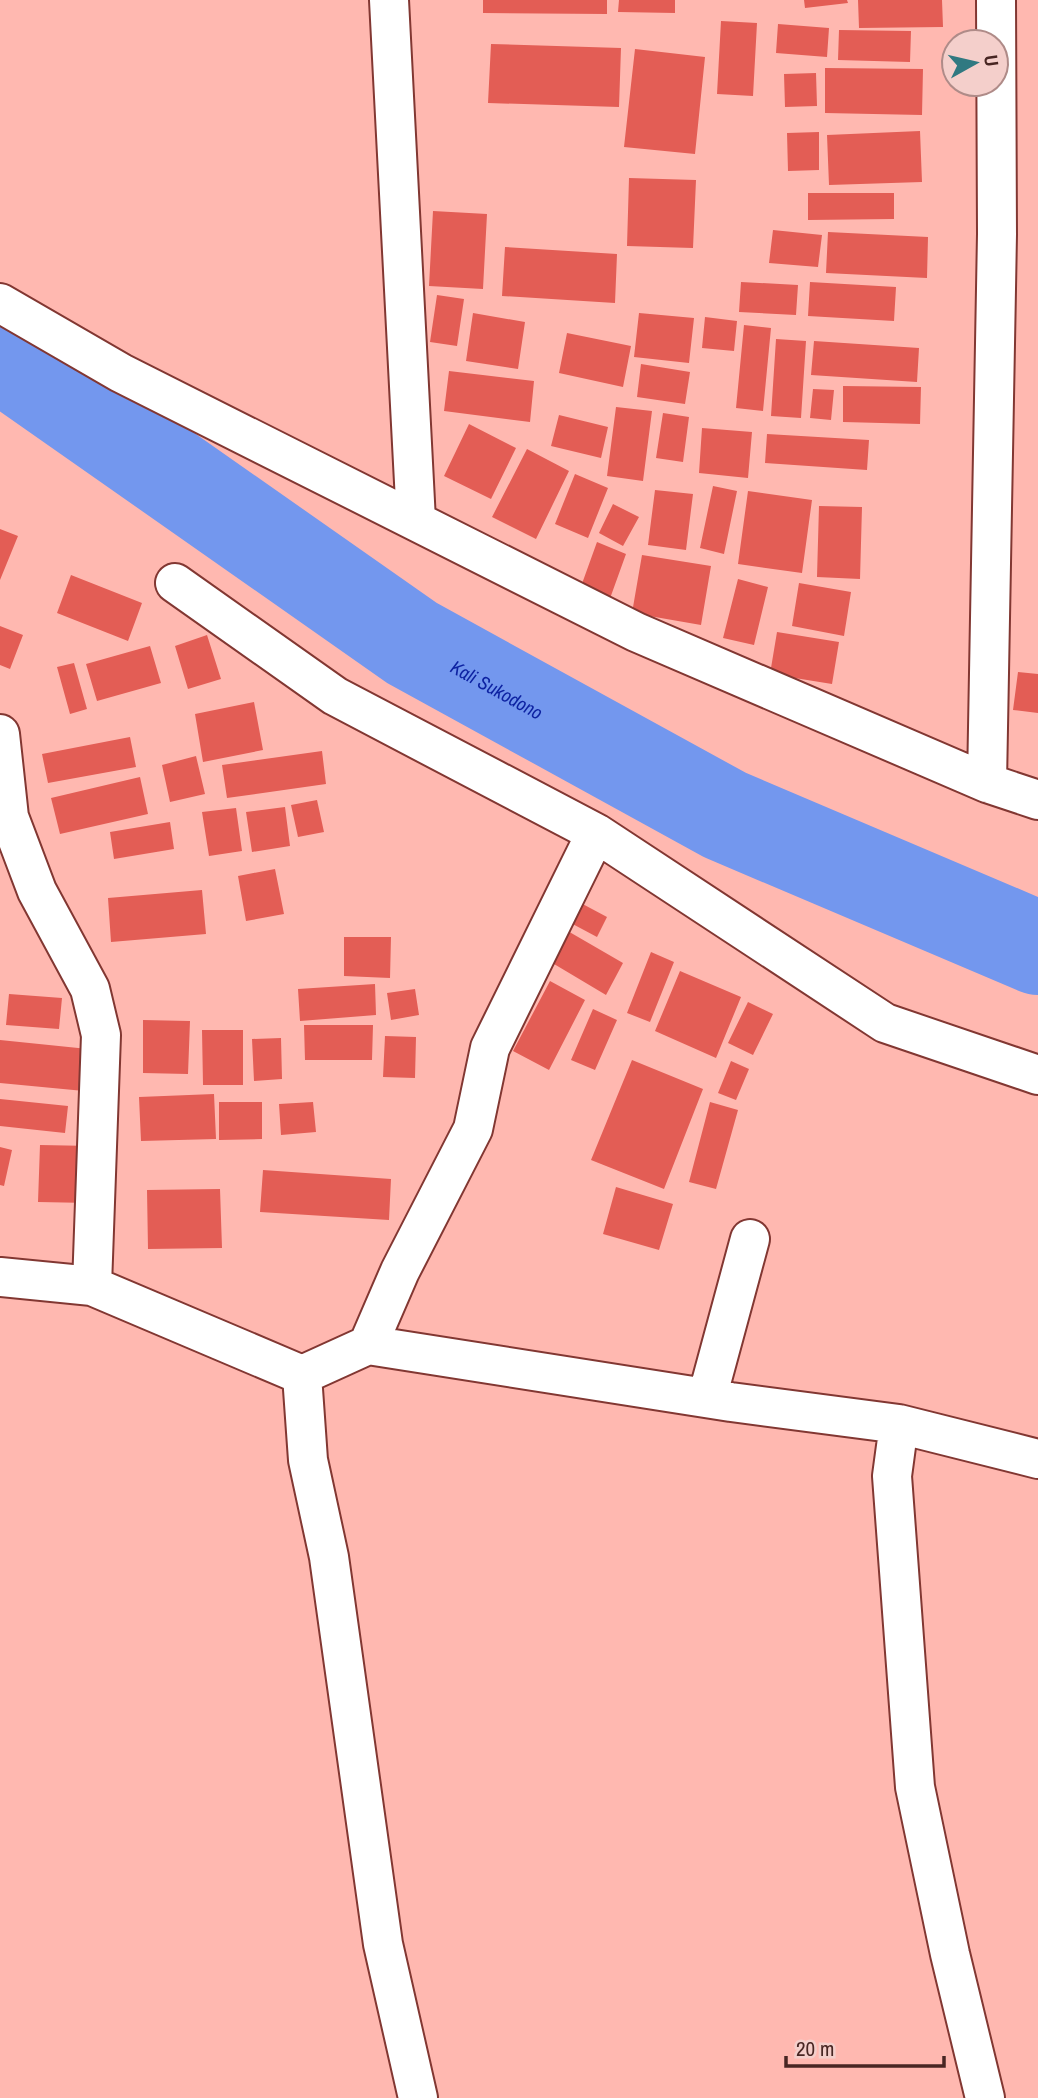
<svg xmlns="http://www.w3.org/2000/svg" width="1038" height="2098" viewBox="0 0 1038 2098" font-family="'Archivo Narrow',sans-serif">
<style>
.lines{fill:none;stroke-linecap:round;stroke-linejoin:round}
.river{stroke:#7397ee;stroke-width:94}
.building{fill:#e35d55}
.street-casing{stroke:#823732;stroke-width:42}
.street{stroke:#fff;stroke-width:38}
.labels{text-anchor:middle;stroke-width:5;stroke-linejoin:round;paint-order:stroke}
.water-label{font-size:19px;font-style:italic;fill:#0e23a2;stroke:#f4cfcb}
</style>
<rect width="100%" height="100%" fill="#ffb8b0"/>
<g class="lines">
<path class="river" id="s1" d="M0 354 412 643 725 815 1038 948"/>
</g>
<path class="building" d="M483 0H607V14L483 13Z
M619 0H675V13L618 12Z
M804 0H847L848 3 805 8Z
M858 0H942L943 27 859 28Z
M721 21 757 23 753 96 717 94Z
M778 24 829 28 827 57 776 53Z
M839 30 911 31 910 62 838 60Z
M491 44 621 48 619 107 488 103Z
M635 49 705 57 695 154 624 147Z
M825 68 923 69 922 115 825 113Z
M816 73 817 106 785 107 784 74Z
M920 131 922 182 829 185 827 135Z
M819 132V170L788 171 787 133Z
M629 178 696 180 693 248 627 246Z
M808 193H894V219L808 220Z
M433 211 487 214 483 289 429 286Z
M773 230 822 235 818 267 769 263Z
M828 232 928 237 927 278 826 273Z
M505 247 617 254 615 303 502 296Z
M741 282 798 285 796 315 739 312Z
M810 282 896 287 894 321 808 316Z
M437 295 464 299 457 346 430 342Z
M473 313 525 322 518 369 466 361Z
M639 313 694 318 689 363 634 357Z
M705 317 737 321 734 351 702 348Z
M744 325 771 328 763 411 736 408Z
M567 333 631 346 623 387 559 373Z
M776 339 806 341 801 418 771 416Z
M814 341 919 348 917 382 811 375Z
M641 364 690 372 685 404 637 397Z
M449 371 534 381 530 422 444 411Z
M843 386 921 387 920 424 843 422Z
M813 389 834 390 831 420 810 418Z
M616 407 652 411 643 481 607 476Z
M663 413 689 417 683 462 656 458Z
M559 415 608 427 601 458 551 446Z
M469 424 516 448 491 499 444 476Z
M702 428 752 432 748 478 699 473Z
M767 434 869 440 867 470 765 463Z
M527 449 569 471 536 539 492 517Z
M575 474 608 488 588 538 555 524Z
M713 486 737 491 724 554 700 548Z
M655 490 693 494 686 550 648 545Z
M748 491 812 500 802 573 738 564Z
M613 504 639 517 623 546 599 533Z
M819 506 862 507 860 579 817 577Z
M0 529 18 536 0 580Z
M597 542 626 554 608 604 579 592Z
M642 555 711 566 701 625 632 613Z
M71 575 142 603 128 641 57 613Z
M738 579 768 587 754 645 723 638Z
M799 583 851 592 844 636 792 626Z
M0 626 23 635 10 669 0 665Z
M777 632 839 642 832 684 770 674Z
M207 635 221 679 188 689 175 646Z
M150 646 161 683 97 701 86 664Z
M74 663 87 709 70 714 57 667Z
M1018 672 1038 674V713L1013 710Z
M254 702 263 750 203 762 195 714Z
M130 737 136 767 48 783 42 754Z
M322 751 326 784 227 798 222 765Z
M196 756 205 794 170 802 162 765Z
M140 777 148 814 60 834 51 798Z
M317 800 324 832 298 837 291 805Z
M285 807 290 846 252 852 246 812Z
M236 808 242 851 209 856 202 812Z
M170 822 174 849 114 859 110 832Z
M275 869 284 914 246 921 238 876Z
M202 890 206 934 111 942 108 898Z
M577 901 607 917 597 937 567 921Z
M566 930 623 963 606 995 549 961Z
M344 937H391L390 978 344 976Z
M651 952 674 962 650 1022 627 1013Z
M680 971 741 997 716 1058 655 1031Z
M550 981 585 1000 549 1070 513 1051Z
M375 984 376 1015 300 1021 298 989Z
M415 989 419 1015 391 1020 387 993Z
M9 994 62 998 59 1029 6 1025Z
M748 1002 773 1014 753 1055 728 1043Z
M593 1009 617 1020 595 1070 571 1060Z
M143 1020 190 1021 188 1074 143 1073Z
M304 1025H373L372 1060H305Z
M202 1030H243V1085H203Z
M385 1036 416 1037 415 1078 383 1077Z
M281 1038 282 1079 254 1081 252 1039Z
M0 1040 88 1049 84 1091 0 1083Z
M632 1060 703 1089 664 1189 591 1160Z
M731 1061 749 1069 736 1100 718 1093Z
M214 1094 216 1139 141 1141 139 1097Z
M0 1099 68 1106 65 1133 0 1126Z
M219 1102H262V1139L219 1140Z
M313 1102 316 1132 281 1135 279 1104Z
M710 1102 738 1110 716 1189 689 1182Z
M40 1145 92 1146 90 1203 38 1202Z
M0 1147 12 1150 4 1186 0 1185Z
M263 1170 391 1179 389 1220 260 1212Z
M616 1187 673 1204 659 1250 603 1234Z
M220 1189 222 1248 148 1249 147 1190Z"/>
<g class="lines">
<g class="street-casing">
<path id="street" d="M389 0 416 521
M0 303 121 373 636 632 987 783 1038 800
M175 583 335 696 596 833 885 1023 1038 1075
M0 734 9 817 37 891 90 989 101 1035 92 1286
M987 783 997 234 996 0
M0 1277 92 1286 302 1375 368 1345 731 1402 899 1424 1038 1459
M368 1345 400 1271 473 1129 490 1048 596 833
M302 1375 308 1460 329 1557 383 1944 418 2098
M707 1398 750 1239
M899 1424 892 1476 915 1787 950 1954 985 2098"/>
</g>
<use href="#street" class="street"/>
</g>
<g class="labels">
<g class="water-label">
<text dy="7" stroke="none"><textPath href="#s1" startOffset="600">Kali Sukodono</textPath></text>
</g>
</g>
<g transform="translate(975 63) rotate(82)"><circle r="33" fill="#f4cfcb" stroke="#af8b88" stroke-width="2"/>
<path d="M0-5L12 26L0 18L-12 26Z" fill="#307981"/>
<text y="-10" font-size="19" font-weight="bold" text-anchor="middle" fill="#482623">U</text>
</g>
<path d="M786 2056v10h158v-10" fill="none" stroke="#482623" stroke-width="3.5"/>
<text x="796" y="2056" font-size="21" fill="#482623" stroke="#f4cfcb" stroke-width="5" paint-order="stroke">20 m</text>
</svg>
